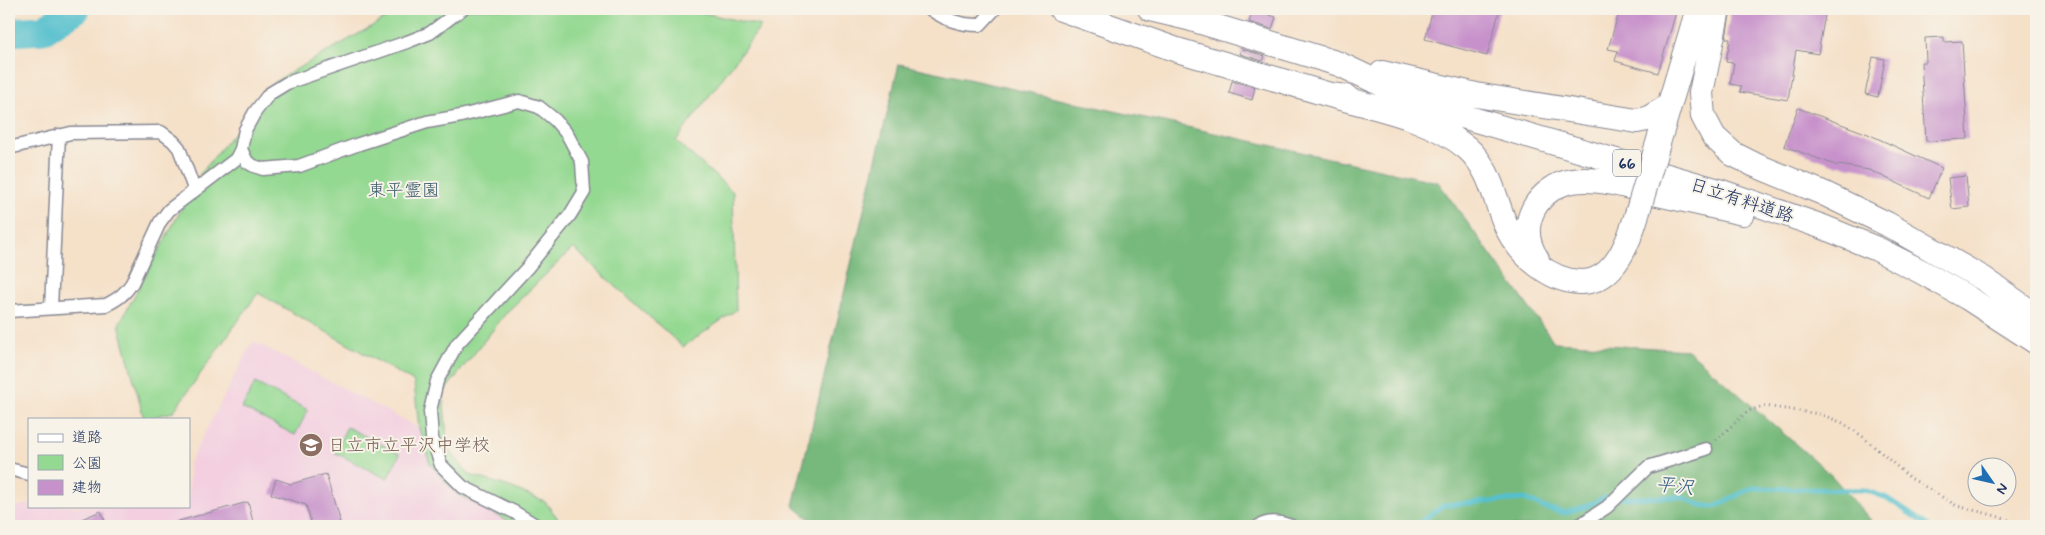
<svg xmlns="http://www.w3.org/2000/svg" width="2045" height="535" viewBox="0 0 2045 535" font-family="Mynerve,'Klee One',sans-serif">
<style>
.built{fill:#f3cfe0}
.green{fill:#94d992;stroke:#588478}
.forest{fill:#77b97c;stroke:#49746d}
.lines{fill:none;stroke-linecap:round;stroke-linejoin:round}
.stream{stroke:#54c0cd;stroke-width:5}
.river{stroke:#54c0cd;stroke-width:29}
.building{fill:#c792cb}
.street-casing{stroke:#888893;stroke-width:15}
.highway-casing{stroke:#888893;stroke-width:26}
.path{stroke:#888893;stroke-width:3;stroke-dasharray:1 4;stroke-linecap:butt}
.street{stroke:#fff;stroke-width:12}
.highway{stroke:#fff;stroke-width:24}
.highway-bridge-casing{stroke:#888893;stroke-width:26;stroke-linecap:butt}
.highway-bridge{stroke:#fff;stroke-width:24}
.labels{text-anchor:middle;stroke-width:4;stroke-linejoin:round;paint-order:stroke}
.shield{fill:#f7f3e8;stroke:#5d6a87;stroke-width:1}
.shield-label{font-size:16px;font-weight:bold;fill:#1b2f5e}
.park-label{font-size:18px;fill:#395a6b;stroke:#f7f3e8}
.street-label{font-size:18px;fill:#1b2f5e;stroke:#f7f3e8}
.education-label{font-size:18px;fill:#785e54;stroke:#f7f3e8;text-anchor:start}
.water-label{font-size:19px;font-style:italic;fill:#2c5a7f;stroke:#f7f3e8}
</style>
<rect width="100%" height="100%" fill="#f7f3e8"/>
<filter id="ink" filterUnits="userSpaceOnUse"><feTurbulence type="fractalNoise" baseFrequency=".02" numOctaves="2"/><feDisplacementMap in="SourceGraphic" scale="10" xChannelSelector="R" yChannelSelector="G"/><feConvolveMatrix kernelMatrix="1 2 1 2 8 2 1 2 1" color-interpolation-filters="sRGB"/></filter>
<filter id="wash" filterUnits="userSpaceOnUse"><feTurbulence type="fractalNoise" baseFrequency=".0096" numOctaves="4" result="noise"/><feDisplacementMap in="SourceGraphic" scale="20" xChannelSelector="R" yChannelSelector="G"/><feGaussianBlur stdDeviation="1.12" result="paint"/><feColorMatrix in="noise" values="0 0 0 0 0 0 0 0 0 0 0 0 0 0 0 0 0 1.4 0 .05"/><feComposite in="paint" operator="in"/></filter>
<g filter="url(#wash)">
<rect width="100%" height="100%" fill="#f5e0c8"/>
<path class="built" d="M253 341 419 428 430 464 457 494 517 526H9V508L29 504V506H189V463Z"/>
<path class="green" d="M402 9H687L761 26 676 141 733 192 736 310 683 347 573 248 507 312 443 393 448 449 470 475 510 487 545 502 564 526H517L457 494 430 464 419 428 414 382 258 293 173 412 144 419 119 324 201 173 276 81Z
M255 383 308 410 295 435 242 408Z
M347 427 400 454 387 479 334 452Z"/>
<path class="forest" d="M899 64 1438 182 1554 342 1688 350 1831 475 1876 526H819L793 506Z"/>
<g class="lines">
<path class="stream" d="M1620 498 1682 497 1701 505 1714 507 1752 488 1864 490 1887 498 1928 526
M1415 526 1444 505 1525 499 1545 508 1565 513 1587 506 1604 498H1612"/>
<path class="river" d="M9 32 43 30 76 9"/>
</g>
<g id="blocks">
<path class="building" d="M1433 9H1500L1487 56 1425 39Z
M1620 9H1677L1658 73 1615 61 1618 51 1608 49Z
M1731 9H1826L1818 54 1796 50 1788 100 1740 92 1741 86 1730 84 1734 63 1726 62 1730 39 1726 38Z
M1253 10 1276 17 1272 29 1249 22Z
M1944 37V42L1962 41 1968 139 1926 141 1921 62H1926L1925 38Z
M1242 49 1265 56 1263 61 1240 54Z
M1873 57 1885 59 1878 97 1865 94Z
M1232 81 1255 87 1252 100 1229 93Z
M1798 108 1868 134 1942 168 1929 198 1869 170 1839 165 1838 166 1784 146Z
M1966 176 1969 207 1952 209 1948 178Z
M326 474 341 526H312L306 505 271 494 276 479 291 484Z
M248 502 254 526H175V522Z
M101 511 107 526H65Z"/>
</g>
</g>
<g filter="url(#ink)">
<use href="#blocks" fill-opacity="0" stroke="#888893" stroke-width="1"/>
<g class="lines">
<g class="street-casing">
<path id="street" d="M930 9C946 20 960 25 980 25L994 10
M9 148 71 133 161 132 173 141 179 148 194 189
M241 149 247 162 254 166 263 169 299 166 359 144 427 122 461 116 519 101 539 107 555 120 567 134 582 162 584 192 570 215 527 268 457 344 437 381 430 411 432 438 441 465 463 487 514 512 537 526
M51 308 59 135
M9 311 106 305C118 299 125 294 132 283L160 222 169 210 236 159 241 149 245 130 255 112 269 94 287 83 407 42 430 33 462 9
M9 469 29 474
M1259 526C1269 520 1281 522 1291 526
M1578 526 1607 507 1648 467 1706 449"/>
</g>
<g class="highway-casing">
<path id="highway" d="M1061 9 1177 50 1330 95 1346 97
M1150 9 1188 18 1339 64 1428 106 1722 192 1823 227 1877 249 1922 272 1968 298 2036 342
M1718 9 1701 93 1703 116 1714 137 1733 154 1755 165 1823 193 1887 224 1984 279 2036 316
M1382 73 1476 95 1637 121 1647 119 1669 106
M1330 95C1375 108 1430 117 1467 148 1492 170 1494 200 1507 228 1520 255 1550 281 1580 282 1616 283 1630 238 1638 211
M1656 150 1698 9
M1537 259C1526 243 1525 225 1534 208 1542 194 1557 183 1573 181 1598 177 1625 186 1649 192 1680 199 1711 206 1743 213"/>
</g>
<path class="path" d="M1716 440 1748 411 1764 406 1820 414 1843 423 1862 436 1909 477 1957 506 1993 515 2027 526"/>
<use href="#street" class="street"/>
<use href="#highway" class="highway"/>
<g class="highway-bridge-casing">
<path id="highway-bridge" d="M1638 211 1656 150"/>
</g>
<use href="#highway-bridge" class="highway-bridge"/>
</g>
</g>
<defs>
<g id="school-disc" transform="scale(1.25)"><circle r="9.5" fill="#8d6e63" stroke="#f7f3e8"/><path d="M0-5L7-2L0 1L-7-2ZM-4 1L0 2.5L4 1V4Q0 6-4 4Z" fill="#fff"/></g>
</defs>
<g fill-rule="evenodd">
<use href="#school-disc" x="311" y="445"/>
</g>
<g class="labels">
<rect class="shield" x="1613" y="149.5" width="28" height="27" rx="4"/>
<g class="shield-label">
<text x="1627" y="169">66</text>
</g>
<g class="park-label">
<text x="404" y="196">東平霊園</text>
</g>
<g class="street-label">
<text transform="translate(1742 200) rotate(18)" y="6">日立有料道路</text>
</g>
<g class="education-label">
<text x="328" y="451">日立市立平沢中学校</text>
</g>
<g class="water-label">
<text transform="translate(1675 485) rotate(6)" y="7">平沢</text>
</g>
</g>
<rect width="2045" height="535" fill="none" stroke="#f7f3e8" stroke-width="30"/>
<rect x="28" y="418" width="162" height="90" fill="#f7f3e8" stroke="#9fa5b1"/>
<rect x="38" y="434" width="25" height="8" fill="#ffffff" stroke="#9fa5b1"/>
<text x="72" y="442" font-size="15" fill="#1b2f5e">道路</text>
<rect x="38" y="455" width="25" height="15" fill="#94d992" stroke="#9fa5b1"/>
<text x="72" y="468" font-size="15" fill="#1b2f5e">公園</text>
<rect x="38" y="480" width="25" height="15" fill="#c792cb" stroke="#9fa5b1"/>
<text x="72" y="492" font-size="15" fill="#1b2f5e">建物</text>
<g transform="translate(1992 482) rotate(124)"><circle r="24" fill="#f7f3e8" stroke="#9fa5b1"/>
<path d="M0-4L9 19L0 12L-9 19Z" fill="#1f6fb2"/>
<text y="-8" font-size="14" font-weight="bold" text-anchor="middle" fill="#1b2f5e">N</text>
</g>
</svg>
